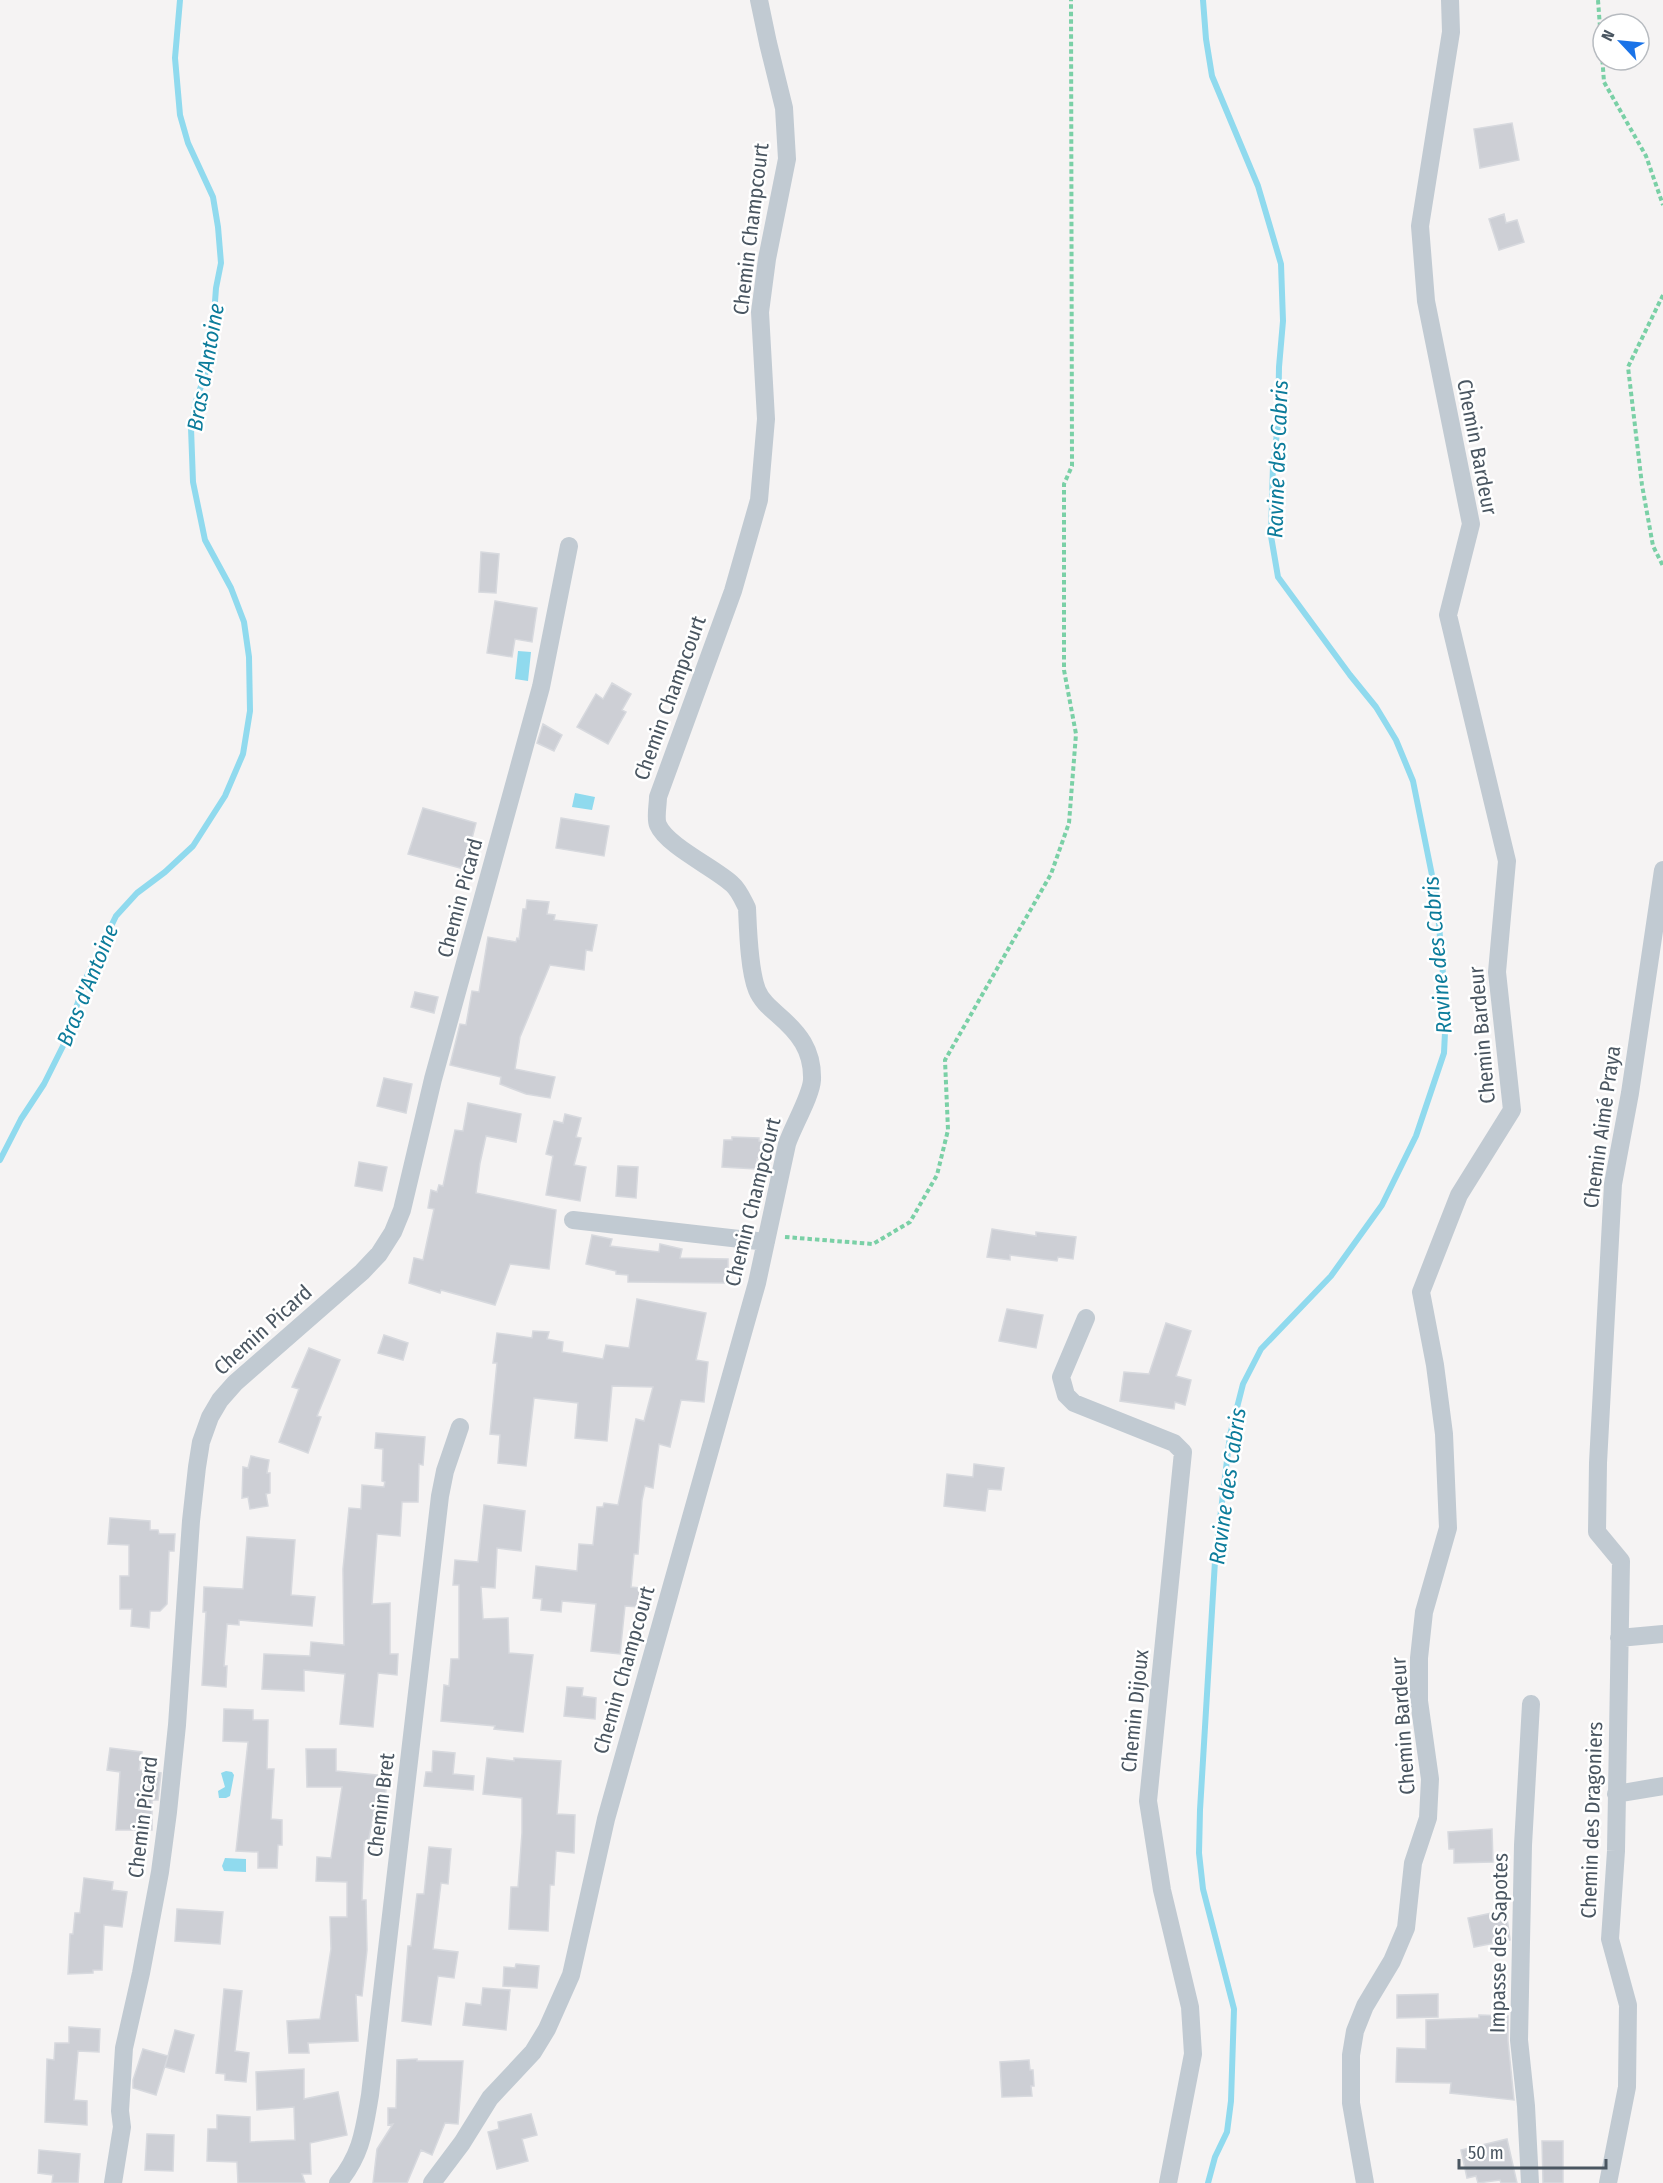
<svg xmlns="http://www.w3.org/2000/svg" width="1663" height="2183" viewBox="0 0 1663 2183" font-family="'Fira Sans Condensed',sans-serif">
<style>
.water{fill:#90daee}
.lines{fill:none;stroke-linecap:round;stroke-linejoin:round}
.stream{stroke:#90daee;stroke-width:6}
.building{fill:#cdcfd5;stroke:#d7d9de;stroke-width:1.5}
.path{stroke:#7ad0a6;stroke-width:4;stroke-dasharray:4.5 3;stroke-linecap:butt}
.street{stroke:#c1cad2;stroke-width:18}
.labels{text-anchor:middle;stroke-width:5;stroke-linejoin:round;paint-order:stroke}
.street-label{font-size:21px;fill:#4a5661;stroke:#fff}
.water-label{font-size:22px;font-style:italic;fill:#0c7c9b;stroke:#fff}
</style>
<rect width="100%" height="100%" fill="#f5f3f3"/>
<path class="water" d="M518 651 531 652 528 681 515 679Z
M575 793 595 797 592 810 572 807Z
M226 1771 232 1772 234 1775 230 1796 226 1798H219L218 1791 225 1787 221 1773Z
M225 1858 246 1859V1872L224 1871 222 1866Z"/>
<g class="lines">
<path class="stream" d="M1203 0 1206 39 1212 76 1258 186 1281 264 1283 321 1279 367 1278 425 1273 465 1271 536 1278 577 1350 675 1376 707 1396 740 1413 781 1437 900 1446 1012 1444 1053 1416 1136 1382 1205 1331 1276 1261 1349 1243 1384 1230 1435 1215 1561 1200 1810 1199 1853 1203 1889 1234 2009 1231 2101 1227 2132 1215 2157 1208 2183
M0 1160 21 1119 44 1084 63 1046 87 976 116 916 137 893 165 872 193 846 225 796 243 754 250 711 249 657 244 622 231 588 205 540 193 482 191 428 196 401 211 357 216 288 221 263 218 227 213 197 188 143 180 115 175 58 180 0"/>
</g>
<path class="building" d="M1512 123 1519 160 1480 168 1474 129Z
M1504 214 1506 223 1517 220 1524 242 1499 250 1489 219Z
M481 552 499 554 496 593 479 592Z
M495 601 537 608 532 642 515 639 512 657 487 653Z
M612 683 631 694 622 710 626 712 608 744 577 727 596 694 603 699Z
M543 724 562 735 554 751 537 743Z
M423 808 476 823 464 869 408 854Z
M561 818 609 826 604 856 556 848Z
M527 900 549 902 547 914 555 915 554 920 597 925 592 951 586 950 584 970 550 965 520 1037 515 1069 555 1077 550 1098 526 1094 500 1084 501 1077 450 1065 460 1024 466 1025 472 991 479 992 488 937 516 942 517 938 519 939 523 909H526Z
M415 992 438 997 434 1013 411 1007Z
M384 1078 412 1084 406 1113 377 1106Z
M468 1103 521 1114 516 1142 486 1136 480 1163 476 1193 556 1210 549 1269 510 1264 495 1305 441 1290 440 1293 409 1283 414 1258 423 1260 434 1209 428 1208 431 1190 437 1192 439 1185 443 1186 455 1130 463 1131Z
M565 1114 581 1118 576 1137 581 1138 574 1165 586 1167 580 1201 546 1195 553 1156 546 1154 554 1121 563 1123Z
M732 1137 759 1138V1141L766 1142 765 1159H757L756 1169 722 1167 724 1140H732Z
M359 1162 387 1167 382 1191 355 1186Z
M618 1166 638 1167 636 1198 616 1196Z
M992 1229 1036 1236V1232L1076 1237 1073 1259 1058 1257 1057 1261 1010 1255V1260L987 1257Z
M592 1235 612 1239 610 1246 659 1252 660 1244 682 1249 680 1258 728 1259V1283L628 1282V1275L616 1274V1271L586 1264Z
M637 1299 706 1313 696 1360 708 1362 704 1402 681 1400 670 1447 659 1444 653 1488 645 1486 642 1500 638 1554H634L631 1587 640 1588 639 1607 625 1606 620 1654 591 1651 596 1604 562 1601 561 1612 541 1610 542 1599 533 1598 536 1566 577 1571 579 1544 593 1545 597 1507H603L604 1503 618 1505 636 1419 644 1421 653 1387 612 1386 607 1441 575 1438 578 1403 534 1398 526 1466 498 1463 500 1435 490 1434 497 1363H493L497 1333 532 1338 533 1331 549 1332 547 1339 563 1342 562 1352 603 1359 606 1345 629 1348Z
M1007 1309 1043 1315 1036 1348 999 1341Z
M1166 1323 1191 1331 1176 1376 1191 1380 1185 1405 1175 1402 1174 1409 1120 1401 1124 1372 1149 1374Z
M384 1335 408 1343 403 1360 378 1353Z
M309 1348 340 1360 317 1416 321 1417 308 1453 279 1442 299 1389 292 1387Z
M376 1433 425 1437 423 1465 419 1464 418 1502H402L400 1536 377 1534 372 1604 390 1603V1654H398L397 1675 378 1673 373 1727 340 1724 345 1674 304 1670V1691L262 1689 264 1654 310 1656 311 1642 344 1645 343 1569 349 1508 361 1509 362 1485 384 1487 385 1482 382 1481 383 1449 375 1448Z
M251 1456 269 1460 267 1473H270V1493L266 1494 268 1506 250 1509 248 1497 242 1498 243 1467 248 1468Z
M974 1464 1004 1468 1001 1490 988 1489 985 1511 944 1506 947 1474 973 1477Z
M484 1505 525 1511 521 1551 497 1548 495 1588 481 1587 483 1619 508 1618 509 1653 533 1655 523 1732 494 1729 495 1726 441 1721 444 1685 449 1686 451 1659H459V1585H453L455 1560 478 1562Z
M110 1518 150 1521V1530H158L159 1534H175L174 1551H169L167 1604 160 1611H150L149 1628 131 1626 132 1609H120V1576H129V1545L108 1544Z
M247 1537 295 1540 291 1595 315 1597 312 1626 239 1620V1625L227 1624 224 1666H227L226 1687 202 1685 206 1612H203L204 1587 243 1589Z
M567 1687 583 1688 582 1696 596 1698 595 1719 564 1716Z
M224 1709 253 1710V1720H268L267 1769H274L271 1819 282 1820V1845H278L277 1868H258V1852L236 1851 248 1742 223 1741Z
M110 1748 142 1752 139 1770 161 1773 158 1800H152V1830H116L120 1772 107 1770Z
M306 1749H336V1771L387 1776V1784L385 1797 377 1796 368 1843 364 1842 362 1900H366L367 1950 362 1996 356 1995 358 2041 308 2043 309 2053H289L287 2021 320 2019 331 1949 330 1917H347V1882L316 1881 317 1857 331 1858 342 1787H307Z
M433 1751 455 1753 453 1774 474 1776 473 1790 424 1786 426 1772H432Z
M487 1758 514 1761V1758L561 1761 557 1814 575 1815 574 1853 556 1851 554 1885H550L548 1931 509 1929 511 1887H518L522 1833V1798L483 1794Z
M1492 1829 1493 1862 1454 1863V1849H1449L1448 1832Z
M429 1847 451 1849 448 1884 441 1883 433 1949 458 1952 454 1978 438 1976 431 2025 402 2021 408 1946H411L417 1894H424Z
M84 1878 113 1882 112 1890 127 1892 122 1927 104 1925 102 1970H93V1973L68 1974 70 1934H73L75 1913H80Z
M177 1909 223 1912 220 1944 175 1941Z
M1506 1910 1510 1940 1474 1947 1468 1918Z
M516 1964 539 1966 537 1988 503 1986 504 1967 515 1968Z
M483 1988 510 1990 506 2030 463 2025 466 2003 481 2005Z
M224 1989 242 1991 235 2051 249 2053 246 2082 225 2080V2074L216 2073Z
M1438 1994V2017L1397 2018V1995Z
M1479 2015 1508 2016V2041L1514 2100 1450 2093 1451 2083 1396 2082 1397 2048 1426 2049V2020L1479 2018Z
M69 2027 100 2029 99 2052 78 2051 74 2100 87 2101V2125L45 2122 47 2059 54 2060 55 2043H69Z
M175 2030 194 2035 184 2072 165 2067Z
M143 2049 168 2056 156 2095 133 2088V2080Z
M417 2059V2061H463L458 2124 445 2123 432 2155 421 2150 407 2183H373L377 2149 393 2124 388 2125V2108H396L397 2060Z
M1029 2060 1030 2070H1033L1034 2086H1031L1032 2096 1002 2097 1000 2062Z
M304 2069V2099L338 2092 347 2135 310 2143 311 2174H302L305 2183H238L237 2162 207 2161 208 2129H217V2115L250 2117V2142L295 2140 294 2107 257 2110 256 2072Z
M531 2114 537 2135 522 2139 528 2161 497 2169 488 2132 499 2129 498 2122Z
M147 2134 174 2135 173 2171 145 2170Z
M1507 2139 1517 2183H1501L1500 2180 1478 2183 1476 2176 1467 2178 1461 2150Z
M1542 2141H1563V2183H1543Z
M39 2150 80 2154 78 2183H52L53 2175 38 2173Z"/>
<g class="lines">
<path class="path" d="M1598 0 1604 82 1646 156 1663 205
M1663 295 1628 367 1642 485 1653 546 1663 566
M785 1237 873 1244 910 1222 937 1175 948 1130 945 1060 1051 874 1069 823 1076 734 1064 670V484L1072 466 1071 0"/>
<path class="street" d="M573 1220 766 1242
M1086 1318 1061 1377 1066 1395 1074 1403 1174 1443 1183 1452 1148 1801 1162 1890 1190 2007 1193 2054 1168 2183
M1619 1638 1663 1634
M1616 1794 1663 1786
M113 2183 122 2127 120 2111 124 2048 141 1973 160 1872 168 1812 177 1725 191 1521 197 1467 201 1442 210 1417 220 1400 235 1383 362 1272 379 1254 393 1232 402 1210 433 1079 541 687 569 546
M338 2183C362 2154 364 2130 370 2095L440 1496 445 1471 460 1427
M432 2183 462 2143 490 2098 533 2052 547 2029 571 1975 606 1819 757 1283 787 1144C793 1126 811 1096 812 1080 813 1050 799 1033 777 1014 769 1007 761 1000 757 990 749 970 748 930 747 908 743 900 739 890 732 884 715 868 667 846 658 825 655 818 658 805 658 797L733 591 759 500 766 419 760 312 767 259 787 159 784 108 768 43 759 0
M1365 2183 1351 2103V2055L1355 2031 1365 2006 1392 1961 1406 1928 1413 1863 1428 1818 1430 1779 1419 1701V1658L1424 1612 1448 1528 1444 1434 1435 1365 1421 1292 1459 1195 1512 1110 1497 972 1507 861 1448 615 1471 524 1426 301 1420 226 1451 32 1450 0
M1530 2183 1526 2106 1519 2040 1523 1845 1531 1704
M1608 2183 1627 2087 1628 2005 1610 1939 1616 1851 1621 1561 1597 1532 1598 1463 1613 1184 1630 1093 1663 870"/>
</g>
<g class="labels">
<g class="street-label">
<text transform="translate(751 229) rotate(-83)" y="7">Chemin Champcourt</text>
<text transform="translate(1477 447) rotate(79)" y="7">Chemin Bardeur</text>
<text transform="translate(670 698) rotate(-70)" y="7">Chemin Champcourt</text>
<text transform="translate(460 898) rotate(-75)" y="7">Chemin Picard</text>
<text transform="translate(1482 1035) rotate(-95)" y="7">Chemin Bardeur</text>
<text transform="translate(1602 1127) rotate(-82)" y="7">Chemin Aimé Praya</text>
<text transform="translate(753 1202) rotate(-76)" y="7">Chemin Champcourt</text>
<text transform="translate(263 1330) rotate(-42)" y="7">Chemin Picard</text>
<text transform="translate(624 1670) rotate(-74)" y="7">Chemin Champcourt</text>
<text transform="translate(1135 1711) rotate(-84)" y="7">Chemin Dijoux</text>
<text transform="translate(1403 1726) rotate(-94)" y="7">Chemin Bardeur</text>
<text transform="translate(381 1805) rotate(-83)" y="7">Chemin Bret</text>
<text transform="translate(143 1817) rotate(-83)" y="7">Chemin Picard</text>
<text transform="translate(1592 1820) rotate(-88)" y="7">Chemin des Dragoniers</text>
<text transform="translate(1499 1943) rotate(-89)" y="7">Impasse des Sapotes</text>
</g>
<g class="water-label">
<text transform="translate(205 367) rotate(-80)" y="8">Bras d'Antoine</text>
<text transform="translate(1277 459) rotate(-88)" y="8">Ravine des Cabris</text>
<text transform="translate(1437 955) rotate(-95)" y="8">Ravine des Cabris</text>
<text transform="translate(87 985) rotate(-68)" y="8">Bras d'Antoine</text>
<text transform="translate(1227 1486) rotate(-82)" y="8">Ravine des Cabris</text>
</g>
</g>
<g transform="translate(1621 42) rotate(296)"><circle r="28" fill="#ffffff" stroke="#b7bbc0" stroke-width="1.5"/>
<path d="M0-4.5L10 22L0 15L-10 22Z" fill="#1a73e8"/>
<text y="-9" font-size="16" font-weight="bold" text-anchor="middle" fill="#4a5661">N</text>
</g>
<path d="M1459 2159v9h147v-9" fill="none" stroke="#4a5661" stroke-width="3"/>
<text x="1468" y="2159" font-size="18" fill="#4a5661" stroke="#ffffff" stroke-width="4.5" paint-order="stroke">50 m</text>
</svg>
